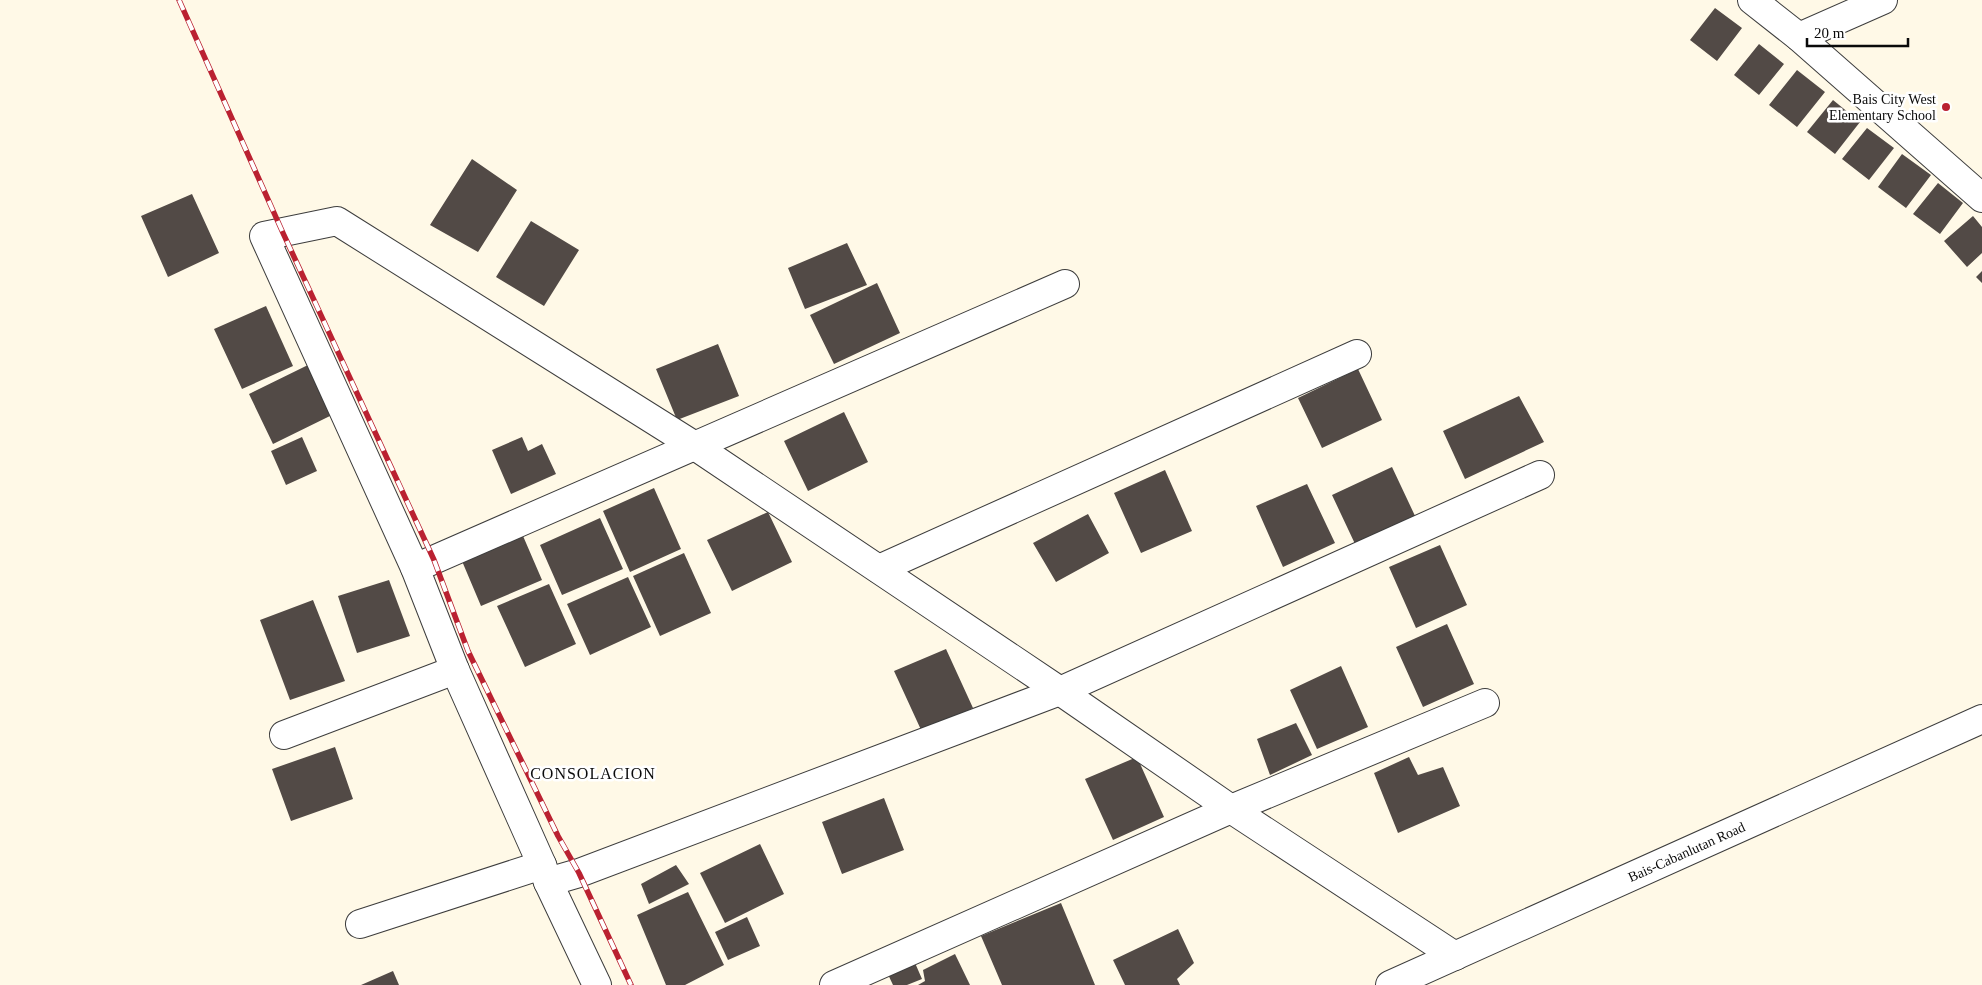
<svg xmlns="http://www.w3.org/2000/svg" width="1982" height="985" viewBox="0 0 1982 985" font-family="Georgia,serif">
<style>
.building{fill:#524a46}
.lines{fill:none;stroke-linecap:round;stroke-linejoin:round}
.street-casing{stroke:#3d3d3d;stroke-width:30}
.street{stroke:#fff;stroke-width:28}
.rail-casing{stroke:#ba2131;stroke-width:5.5}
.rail{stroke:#fff;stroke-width:4;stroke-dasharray:11;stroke-linecap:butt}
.poi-dot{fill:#ba2131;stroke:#fff;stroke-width:2}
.labels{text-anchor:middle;stroke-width:5;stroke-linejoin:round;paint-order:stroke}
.poi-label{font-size:14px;fill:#0a0a0a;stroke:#fff;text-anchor:end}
.street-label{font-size:14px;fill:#0a0a0a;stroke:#fff}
.quarter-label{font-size:16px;letter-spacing:1px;fill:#0a0a0a;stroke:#fff}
</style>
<rect width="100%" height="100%" fill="#fff9e7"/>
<path class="building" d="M1715 8 1742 28 1717 61 1690 40Z
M1759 44 1784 64 1759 95 1734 75Z
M1797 70 1825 92 1797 127 1769 105Z
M1833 100 1860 122 1835 154 1807 132Z
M1867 128 1894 148 1869 180 1842 159Z
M1902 154 1931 175 1906 208 1878 187Z
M472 159 517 190 478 252 430 225Z
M1938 183 1963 203 1940 234 1913 214Z
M192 194 219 253 168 277 141 216Z
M1973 216 1982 227V253L1967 267 1944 241Z
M531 221 579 250 544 306 496 277Z
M847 243 867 285 805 309 788 268Z
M1982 271V283L1976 277Z
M877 283 900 333 834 364 810 315Z
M266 306 293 366 242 389 214 329Z
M718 344 739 396 677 420 656 369Z
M308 365 332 415 273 444 249 394Z
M1358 369 1382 420 1322 448 1298 398Z
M1519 396 1544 442 1465 479 1443 431Z
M844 412 868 462 808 491 784 441Z
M302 437 317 471 286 485 271 451Z
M522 437 528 451 542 444 556 474 511 494 492 450Z
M1392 467 1416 518 1356 546 1332 495Z
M1165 470 1192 531 1141 553 1114 493Z
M1307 484 1335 543 1283 567 1256 506Z
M654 488 681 549 630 572 603 511Z
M768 512 792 562 732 591 707 540Z
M1088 514 1109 553 1056 582 1033 543Z
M600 518 623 569 562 595 540 545Z
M520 529 542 580 481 606 459 554Z
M1440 545 1467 605 1416 628 1389 567Z
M684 553 711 613 660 636 633 576Z
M628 577 651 627 590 655 567 604Z
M389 580 410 636 357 653 338 596Z
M549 584 576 644 525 667 497 606Z
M313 600 345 681 290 700 260 620Z
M1447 624 1474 684 1423 707 1396 647Z
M946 649 973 708 922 732 894 671Z
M1341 666 1368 727 1317 749 1290 690Z
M1296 723 1312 755 1270 775 1257 739Z
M335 747 353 799 291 821 272 769Z
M1137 757 1164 817 1113 840 1085 779Z
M1409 757 1418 775 1443 767 1460 806 1398 833 1374 773Z
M884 798 904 850 842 874 822 822Z
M760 844 784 894 725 923 700 873Z
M676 865 689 884 649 904 641 884Z
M688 892 724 965 685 985H666L637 915Z
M1061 903 1095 985H1002L981 936Z
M747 917 760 946 728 960 715 932Z
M1178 929 1194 963 1177 979 1180 985H1125L1113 960Z
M955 954 970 985H918L925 981 923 970Z
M912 956 922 979 907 985H893L885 968Z
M393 971 399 985H361Z"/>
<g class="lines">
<g class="street-casing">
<g id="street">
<path d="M1752 0 1799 37"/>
<path d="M1883 0 1799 37 1982 198"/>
<path d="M415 568 1065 284"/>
<path d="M879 569 1357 354"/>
<path d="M284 735 455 670"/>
<path d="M548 882 579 873 1060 691 1540 475"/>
<path d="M360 924 542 865"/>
<path d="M597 985 548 882 542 865 455 670 415 568 264 236 337 221 695 446 1060 691 1231 809 1455 956"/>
<path d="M834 985 1231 809 1485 703"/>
<path id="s1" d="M1390 985 1982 719"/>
</g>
</g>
<use href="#street" class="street"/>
<g class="rail-casing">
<path id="rail" d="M179 0 283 233 434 560 468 651 558 836 579 873 631 985"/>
</g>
<use href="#rail" class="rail"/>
</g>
<circle class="poi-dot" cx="1946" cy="107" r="5"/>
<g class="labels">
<g class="poi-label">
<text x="1936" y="104">Bais City West<tspan x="1936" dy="16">Elementary School</tspan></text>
</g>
<g class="street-label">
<text dy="5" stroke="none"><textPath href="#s1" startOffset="325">Bais-Cabanlutan Road</textPath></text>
</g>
<g class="quarter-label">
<text x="593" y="779">CONSOLACION</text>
</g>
</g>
<path d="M1807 38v8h101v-8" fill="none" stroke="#0a0a0a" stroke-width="2.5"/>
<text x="1814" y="38" font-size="15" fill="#0a0a0a" stroke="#ffffff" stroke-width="4" paint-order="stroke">20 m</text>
</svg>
